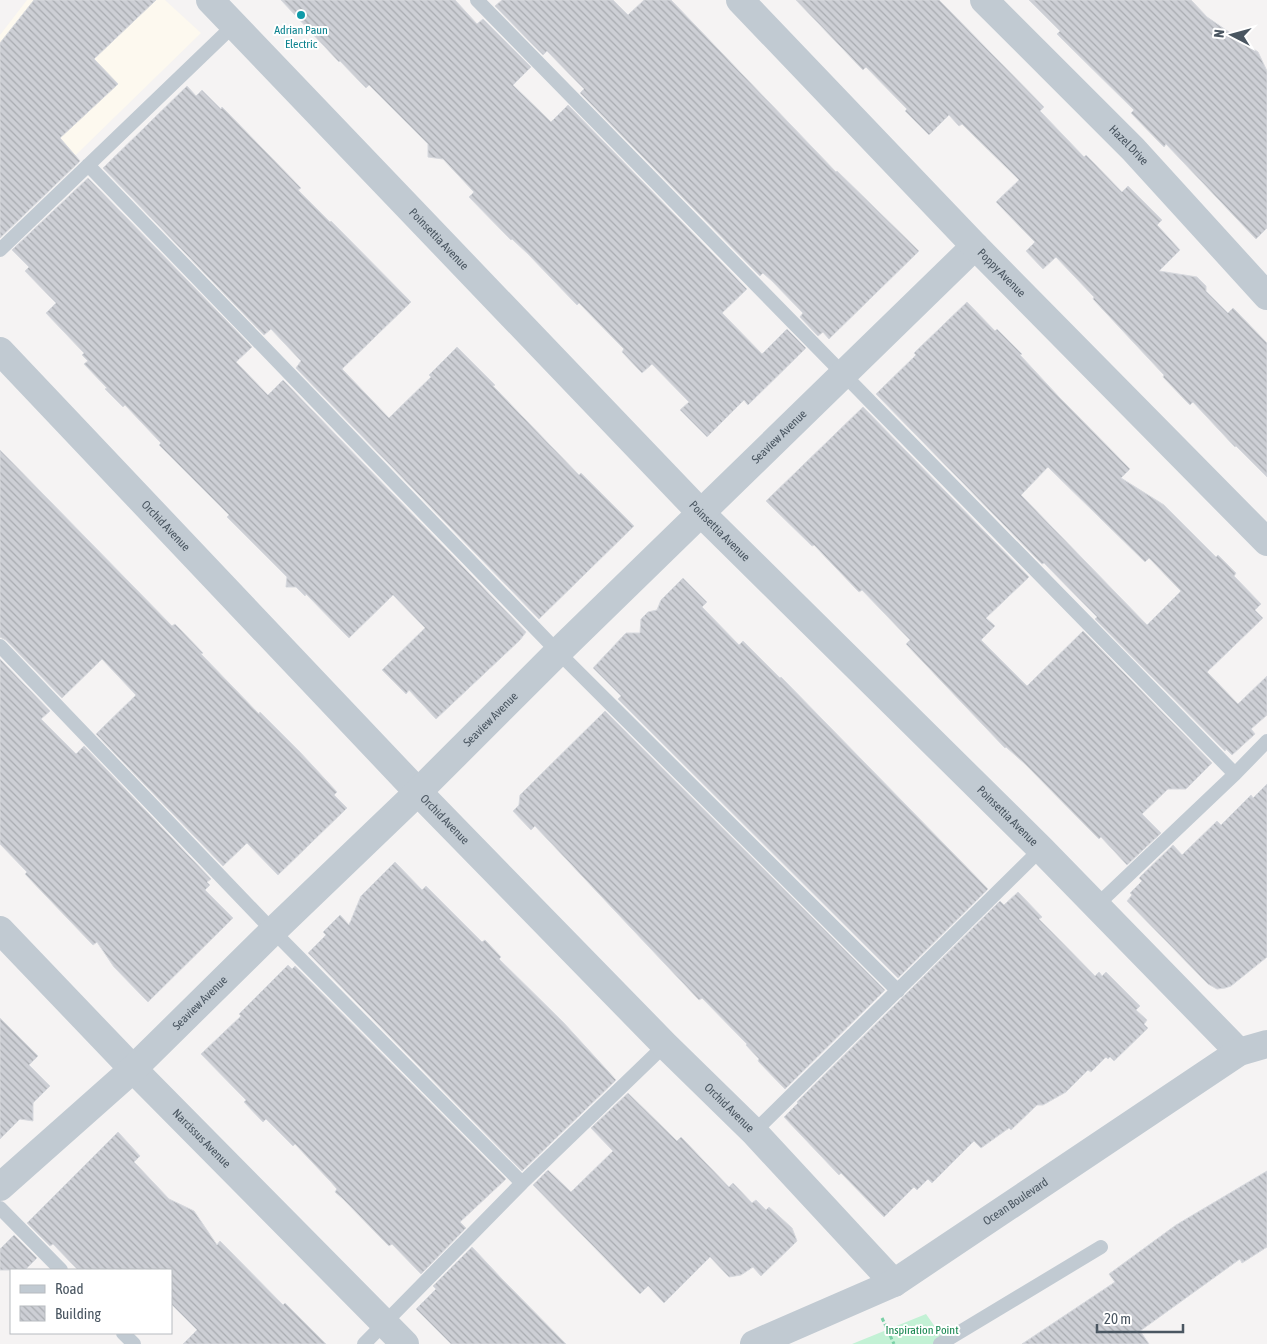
<svg xmlns="http://www.w3.org/2000/svg" width="1267" height="1344" viewBox="0 0 1267 1344" font-family="'Asap Condensed',sans-serif">
<style>
.commercial{fill:#fdf9ef}
.green{fill:#c3f1d5}
.building{fill:url(#building-back-hatch);stroke:#d7d9de;fill-rule:evenodd}
.lines{fill:none;stroke-linecap:round;stroke-linejoin:round}
.path{stroke:#7ad0a6;stroke-width:3;stroke-dasharray:4 2.5;stroke-linecap:butt}
.service{stroke:#c1cad2;stroke-width:14}
.minor{stroke:#c1cad2;stroke-width:28}
.tertiary{stroke:#c1cad2;stroke-width:28}
.culture-dot{fill:#0f9aa8;stroke:#fff;stroke-width:2}
.labels{text-anchor:middle;stroke-width:4;stroke-linejoin:round;paint-order:stroke}
.culture-label{font-size:12px;fill:#0d838f;stroke:#fff}
.street-label{font-size:12px;fill:#4a5661;stroke:#fff}
.park-label{font-size:12px;fill:#17864f;stroke:#fff}
</style>
<defs>
<pattern id="building-back-hatch" width="6" height="6" patternUnits="userSpaceOnUse" patternTransform="scale(1.25)"><rect width="6" height="6" fill="#cdcfd5"/><path d="M-1 5l2 2M0 0l6 6M5-1l2 2" fill="none" stroke="#a8abb0"/></pattern>
</defs>
<rect width="100%" height="100%" fill="#f5f3f3"/>
<path class="commercial" d="M27 0H165L201 33 0 229V35Z"/>
<path class="green" d="M926 1314 947 1344H852Z"/>
<path class="building" d="M34 0H156L94 59 118 84 60 138 80 161 0 238V43Z
M281 0H455L477 24 483 19 531 67 513 85 551 122 568 105 747 289 722 313 762 354 787 329 806 348 748 405 744 400 707 437 680 410 689 402 652 364 642 373 622 352 624 349 579 303 577 305 528 254 512 239 511 240 469 197 474 192 443 159 428 157V144L369 85 366 88 340 61 339 62Z
M502 0H613L628 15 644 0H671L836 172 837 171 919 251 829 339 823 332 818 336 800 317 803 313 772 281 763 273 760 276 580 93 584 89 547 51 543 55 495 6Z
M796 0H939L1044 107 1040 111 1084 157 1086 155 1122 192 1128 186 1162 220 1157 225 1180 250 1159 271 1197 277 1206 286V291L1228 313 1233 308 1267 343V477L1236 446 1235 447 1193 402 1190 405 1163 377 1164 375 1093 299 1094 297 1056 257 1043 269 1026 251 1035 242 996 202 1019 180 962 124 959 126 949 115 929 135 905 111 907 109 866 67 863 70Z
M1029 0H1191L1207 17 1258 52 1267 71V228L1256 239 1166 144 1164 147 1131 113 1134 110 1057 34 1060 31Z
M187 86 196 96 202 90 221 109 222 107 301 188 298 190 330 222 331 221 411 302 342 369 389 418 431 377 429 375 457 347 495 385 493 386 579 475 581 473 634 526 539 619 296 368 301 361 271 329 264 335 103 168Z
M88 178 252 347 236 362 268 395 283 380 526 632 520 640 436 719 409 690 406 694 382 670 425 628 393 595 349 638 306 594 305 596 296 587H286L287 577 227 517 229 515 159 445 161 443 125 405 123 407 105 389 107 388 84 364 88 361 82 355 84 353 46 313 56 303 25 271 29 267 12 250Z
M967 302 995 331 997 329 1022 354 1020 355 1059 397 1130 469 1121 478 1164 505 1216 557 1218 555 1236 573 1234 576 1261 604 1255 610 1263 618 1207 672 1238 704 1267 676V715L1251 729 1255 734 1232 755 1226 749 1225 751 1095 619 1097 617 1044 563 1042 564 876 394 916 355 914 353ZM1048 467 1145 562 1149 558 1181 591 1147 625 1021 495Z
M863 407 1029 577 986 618 995 626 981 640 1027 686 1083 631 1212 763 1186 789H1168L1142 814 1161 833 1127 865 1101 837 1099 839 1025 764 1006 747 1005 748 906 644 910 640 862 590 859 592 814 545 812 546 766 501Z
M0 450 172 626 175 624 203 653 201 654 259 714 260 712 299 751 337 792 334 795 347 808 278 875 247 843 223 866 96 734 136 695 102 659 62 698 6 640 0 637Z
M683 578 707 602 702 607 739 645 743 641 780 678 781 677 988 889 898 978 618 699 621 696 593 668 626 633H640L641 619 648 612 657 610 661 600Z
M0 659 50 711 41 719 76 754 84 746 211 879 207 882 210 885 205 890 233 918 148 1002 114 967 97 942 93 945 25 874 27 872 0 844Z
M605 711 885 990 785 1089 758 1061 759 1059 746 1045 747 1044 702 998 699 1000 535 826 531 830 513 811 519 805 520 795Z
M1267 784V957L1231 986 1225 988 1217 989 1208 984 1127 901 1132 895 1130 893 1142 881 1139 878 1173 845 1182 855 1217 821 1221 825 1251 795 1253 798Z
M395 862 422 890 426 886 482 942 485 940 501 957 499 959 563 1022 616 1080 522 1171 308 953 326 935 323 932 340 915 349 925 361 896Z
M1018 892 1042 917 1039 919 1095 976 1099 972 1102 976 1106 972 1140 1006 1136 1010 1147 1020 1144 1024 1148 1028 1114 1061 1110 1057 1108 1059 1106 1057 1091 1072 1088 1070 1066 1092 1043 1105H1037L1011 1130 1009 1128 981 1148 974 1141 932 1183 928 1179 917 1190 914 1187 884 1217 841 1173 839 1175 784 1117 798 1103 797 1102 1000 901 1004 905Z
M288 965 292 969 295 966 506 1179 460 1222 466 1228 421 1274 392 1244 389 1246 343 1199 335 1192 337 1189 331 1182 295 1144 293 1146 266 1119 263 1122 244 1102 246 1100 201 1054 241 1016 239 1014Z
M0 1018 38 1056 29 1065 50 1086 33 1103V1121L20 1119 0 1139Z
M628 1093 677 1141 681 1137 729 1187 733 1183 752 1203 756 1200 766 1210 769 1207 792 1228 797 1241 761 1276 753 1267 741 1275 729 1277 710 1257 664 1303 648 1286 640 1294 533 1185 548 1170 571 1192 613 1151 591 1128Z
M118 1132 140 1156 134 1162 169 1199 194 1211 217 1245 220 1241 283 1305 285 1303 326 1344H183L197 1330 171 1304V1270H78L53 1244 50 1246 27 1223Z
M1267 1171V1247L1242 1263 1240 1259 1140 1331 1149 1344H1022L1115 1282 1109 1274 1176 1225Z
M14 1235 37 1258 25 1270H0V1249Z
M472 1247 502 1279 566 1344H451L416 1309 436 1289 433 1286Z"/>
<g class="lines">
<path class="path" d="M882 1318 894 1344"/>
<path class="service" d="M477 0 1235 774
M88 165 558 652 898 991
M0 250 234 25
M0 646 273 931 522 1183
M1096 906 1235 774 1267 741
M754 1132 1041 849
M0 1208 61 1270
M123 1333 134 1344
M364 1344 522 1183 665 1045
M940 1344 1101 1247"/>
<g class="minor">
<path id="s1" d="M210 0 701 513 1041 849 1239 1052"/>
<path id="s2" d="M984 0 1133 149 1267 296"/>
<path id="s3" d="M0 351 418 792 665 1045 754 1132 894 1283"/>
<path id="s4" d="M0 930 133 1069 405 1344"/>
<path id="s5" d="M0 1187 133 1069 273 931 418 792 558 652 975 246"/>
</g>
<g class="tertiary">
<path id="s6" d="M740 0 975 246 1267 542"/>
<path id="s7" d="M754 1344 894 1283 1239 1052 1267 1044"/>
</g>
</g>
<circle class="culture-dot" cx="301" cy="15" r="5"/>
<g class="labels">
<g class="culture-label">
<text x="301" y="34">Adrian Paun<tspan x="301" dy="14">Electric</tspan></text>
</g>
<g class="street-label">
<text dy="4" stroke="none"><textPath href="#s2" startOffset="205">Hazel Drive</textPath></text>
<text dy="4" stroke="none"><textPath href="#s1" startOffset="331">Poinsettia Avenue</textPath></text>
<text dy="4" stroke="none"><textPath href="#s6" startOffset="378">Poppy Avenue</textPath></text>
<text dy="4" stroke="none"><textPath href="#s5" startOffset="1082">Seaview Avenue</textPath></text>
<text dy="4" stroke="none"><textPath href="#s3" startOffset="241">Orchid Avenue</textPath></text>
<text dy="4" stroke="none"><textPath href="#s1" startOffset="736">Poinsettia Avenue</textPath></text>
<text dy="4" stroke="none"><textPath href="#s5" startOffset="678">Seaview Avenue</textPath></text>
<text dy="4" stroke="none"><textPath href="#s1" startOffset="1141">Poinsettia Avenue</textPath></text>
<text dy="4" stroke="none"><textPath href="#s3" startOffset="646">Orchid Avenue</textPath></text>
<text dy="4" stroke="none"><textPath href="#s5" startOffset="272">Seaview Avenue</textPath></text>
<text dy="4" stroke="none"><textPath href="#s3" startOffset="1051">Orchid Avenue</textPath></text>
<text dy="4" stroke="none"><textPath href="#s4" startOffset="290">Narcissus Avenue</textPath></text>
<text dy="4" stroke="none"><textPath href="#s7" startOffset="299">Ocean Boulevard</textPath></text>
</g>
<g class="park-label">
<text x="922" y="1334">Inspiration Point</text>
</g>
</g>
<rect x="10" y="1269" width="162" height="65" fill="#ffffff" stroke="#b7bbc0"/>
<rect x="20" y="1285" width="25" height="8" fill="#c1cad2" stroke="#b7bbc0"/>
<text x="55" y="1294" font-size="15" fill="#4a5661">Road</text>
<rect x="20" y="1306" width="25" height="15" fill="url(#building-back-hatch)" stroke="#b7bbc0"/>
<text x="55" y="1319" font-size="15" fill="#4a5661">Building</text>
<g transform="translate(1232 35) rotate(276)" stroke="#ffffff" stroke-width="4" paint-order="stroke">
<path d="M0-4L9 19L0 12L-9 19Z" fill="#4a5661"/>
<text y="-8" font-size="14" font-weight="bold" text-anchor="middle" fill="#4a5661">N</text>
</g>
<path d="M1097 1324v8h86v-8" fill="none" stroke="#4a5661" stroke-width="2.5"/>
<text x="1104" y="1324" font-size="15" fill="#4a5661" stroke="#ffffff" stroke-width="4" paint-order="stroke">20 m</text>
</svg>
